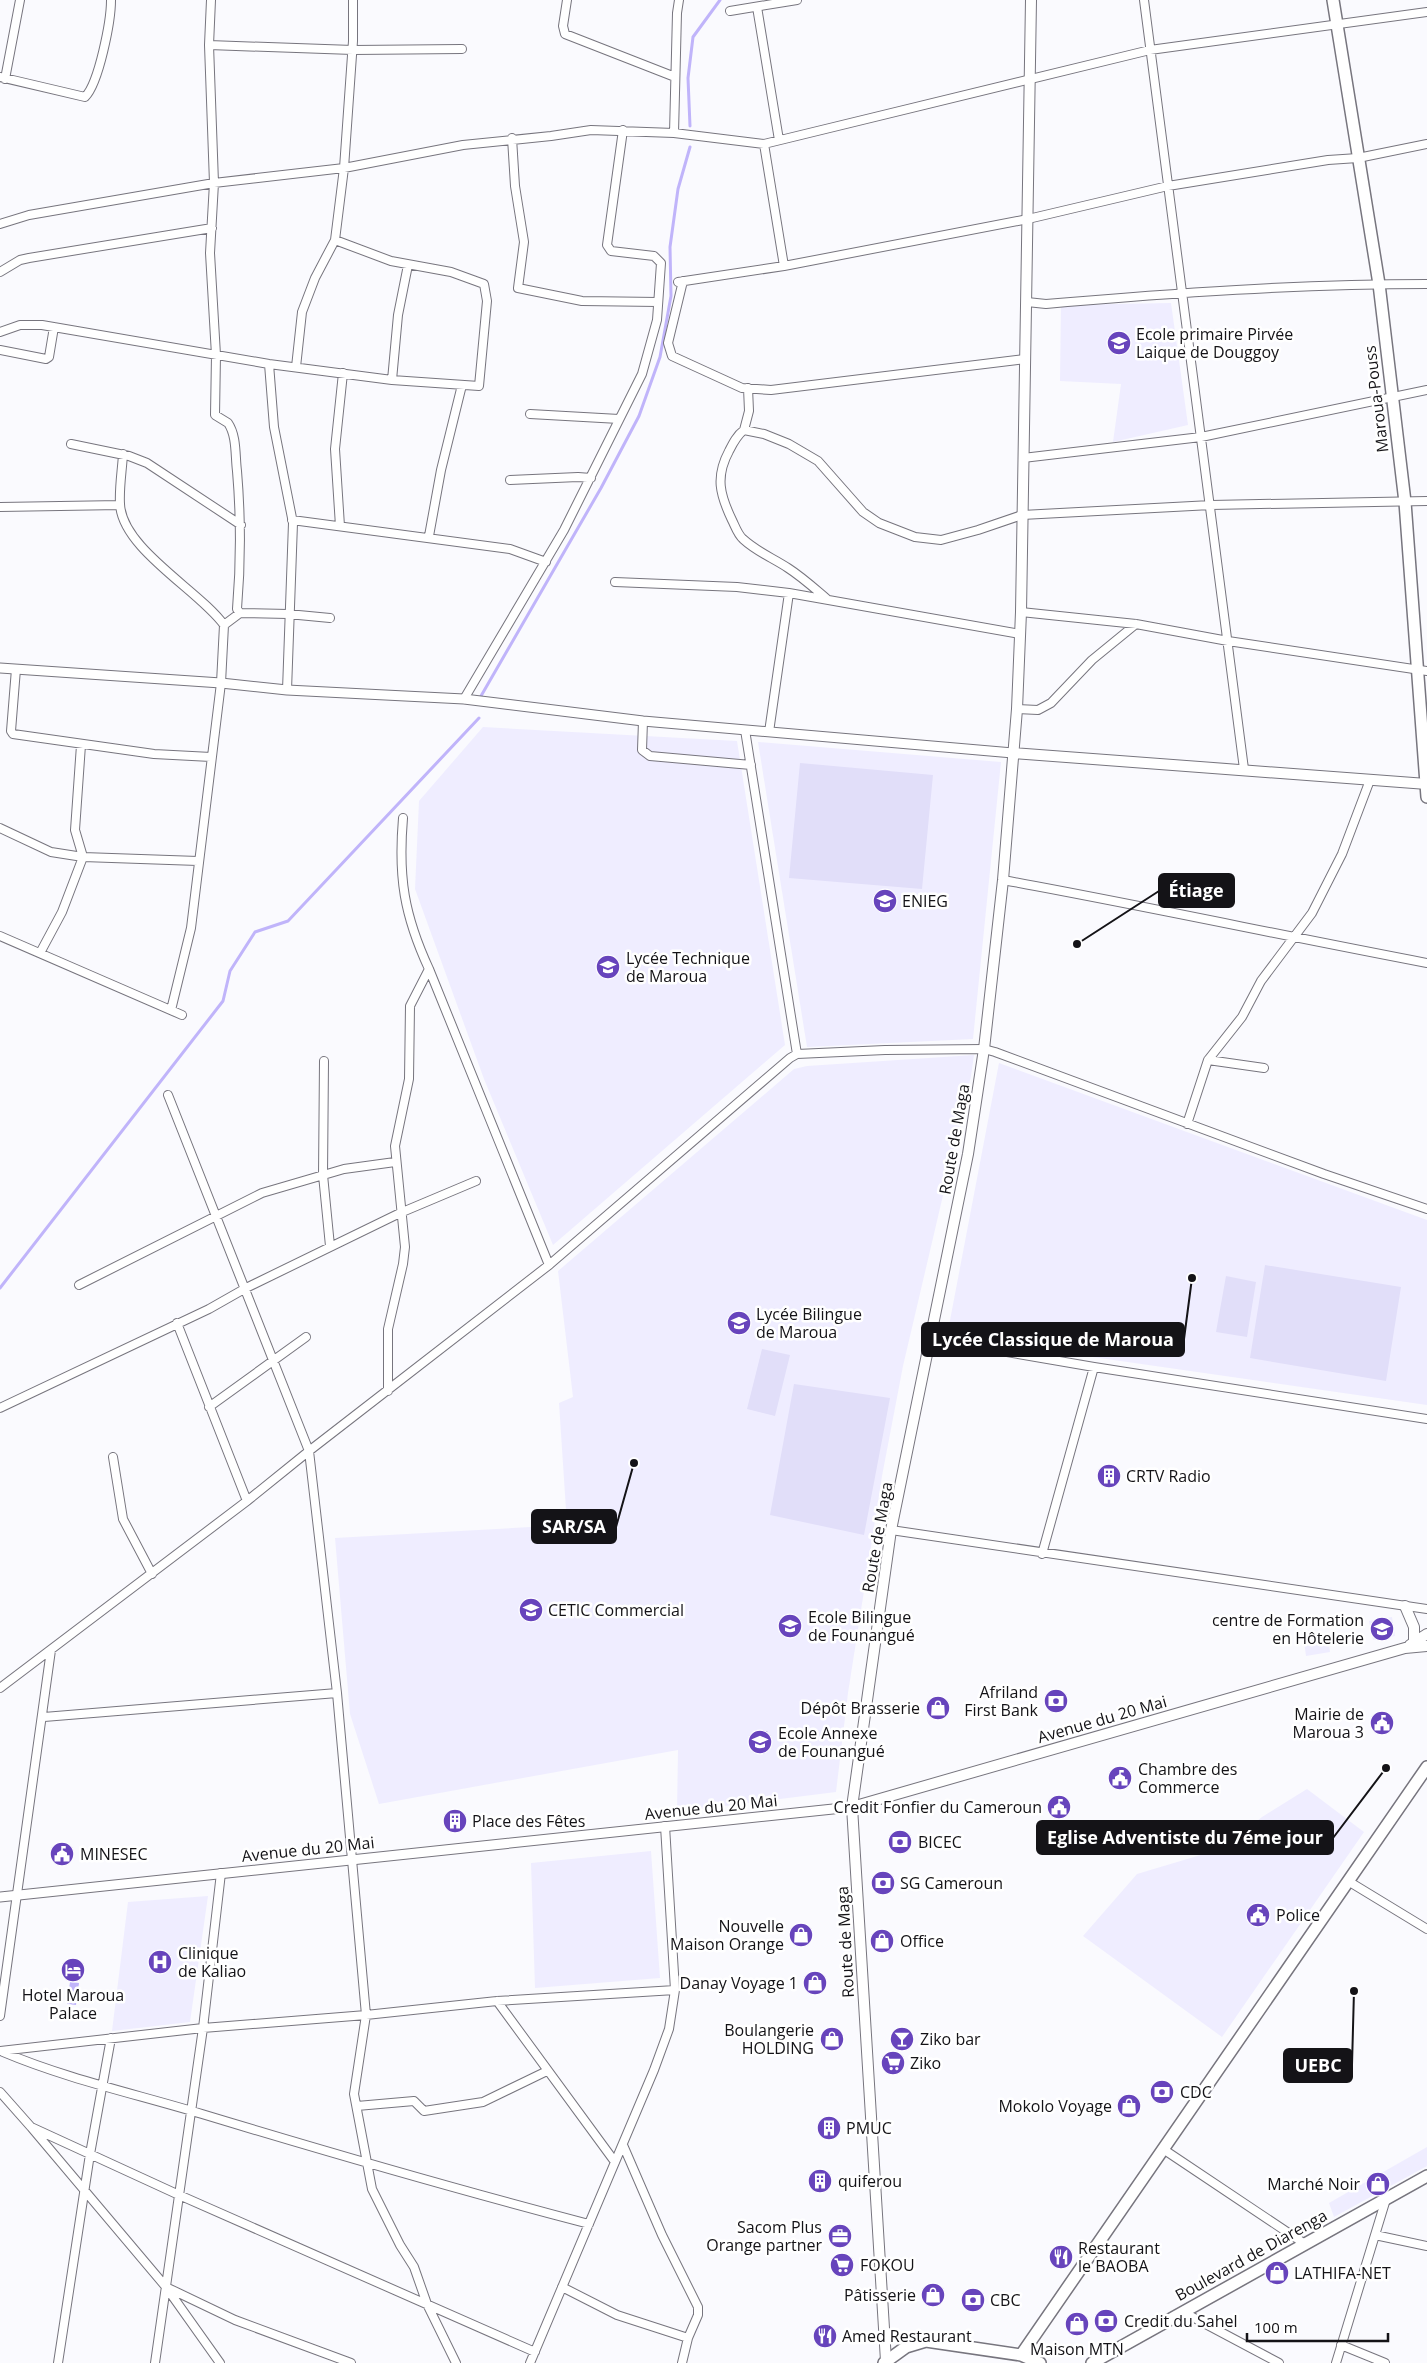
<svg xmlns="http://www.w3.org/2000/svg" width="1427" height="2363" viewBox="0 0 1427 2363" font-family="'Open Sans',sans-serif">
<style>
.built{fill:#efedff}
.green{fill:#e1def9}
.water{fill:#c0b4fa}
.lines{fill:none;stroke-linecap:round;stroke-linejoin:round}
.stream{stroke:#c0b4fa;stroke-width:3}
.minor-casing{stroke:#77757e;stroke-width:10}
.tertiary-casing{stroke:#77757e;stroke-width:11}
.secondary-casing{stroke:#77757e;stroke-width:12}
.primary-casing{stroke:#77757e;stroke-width:14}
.minor{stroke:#fff;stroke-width:8}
.tertiary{stroke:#fff;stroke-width:9}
.secondary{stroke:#fff;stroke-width:10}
.primary{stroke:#fff;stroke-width:11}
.labels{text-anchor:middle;stroke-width:5;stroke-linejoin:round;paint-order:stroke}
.poi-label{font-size:16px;fill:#141317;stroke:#fff;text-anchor:start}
.street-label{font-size:16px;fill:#141317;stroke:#fff}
.leader{fill:none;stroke:#141317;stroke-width:2}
.callout-dot{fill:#141317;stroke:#fff;stroke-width:2}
.callout{fill:#141317;stroke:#141317;stroke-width:2}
.callout-label{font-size:18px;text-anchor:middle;font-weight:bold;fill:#fff}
</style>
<rect width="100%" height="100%" fill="#fafafe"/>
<path class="built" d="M1171 303 1188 425 1113 442 1121 384 1060 381 1061 305Z
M483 727 737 741 785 1045 553 1245 484 1079 415 889 419 801Z
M758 742 1001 762 973 1039 807 1047Z
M974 1055 971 1076 903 1366 882 1476 848 1693 836 1792 677 1812 678 1750 379 1804 350 1714 335 1538 567 1525 559 1403 573 1397 558 1271 794 1069 807 1066Z
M999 1063 1427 1220V1405L947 1336Z
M1392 1617 1395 1636 1373 1640 1369 1621Z
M1328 1637 1330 1652 1306 1656 1304 1641Z
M1307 1789 1364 1832 1222 2037 1083 1936 1137 1874 1224 1848 1262 1817Z
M651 1851 660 1978 535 1988 531 1863Z
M208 1896 190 2022 112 2031 128 1902Z
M1427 2147V2166L1334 2217 1329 2203Z"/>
<path class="green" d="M800 763 933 775 922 889 789 878Z
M1265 1265 1401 1287 1386 1381 1250 1358Z
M1226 1276 1256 1282 1247 1337 1216 1332Z
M762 1349 790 1355 775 1416 747 1409Z
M794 1384 890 1398 864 1535 770 1515Z"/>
<path class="water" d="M70 1982 79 1983 76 2005 67 2004Z"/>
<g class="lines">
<path class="stream" d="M690 126 688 78 693 37 720 0
M481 696 601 488 639 416 660 357 671 296 670 247 678 189 690 147
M0 1288 223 1001 230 971 255 932 288 921 479 718"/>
<g class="minor-casing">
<path id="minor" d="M211 0 209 45 214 183 210 253 216 355 215 415 228 423C237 436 235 456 237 471 241 518 241 562 237 609L240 613
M567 0 563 26 565 34 675 77
M1144 0 1244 769
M757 7 779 140
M730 11 797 0
M209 45 353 50 462 49
M0 77 85 97C99 83 111 21 111 0
M5 79 20 0
M674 133 677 13 679 0
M512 138 515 186 524 242 518 288 582 301 658 302
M764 144 784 266
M0 224 29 215 214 183 344 168 463 145 551 136 591 130 674 133 764 144 1150 50 1427 12
M0 272 20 260 29 258 212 228
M683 281 668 343 672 356 742 388 771 390 1025 359
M678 282 784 266 1028 219 1168 186 1328 160 1358 158 1427 144
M1027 302 1046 304C1173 293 1300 284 1427 284
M0 332 20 325H42L269 364 392 380 479 386 487 301 484 284 451 272 391 261 335 240
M0 350 46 359 49 357 54 327
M269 364 274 427 293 523 287 690
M296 367 302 312 315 278 335 240 344 168 353 41V0
M392 380 398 315 408 265
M748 388 749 411 744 430 764 434 789 444 818 461 863 512 879 523 915 537 941 540 978 530 1022 515 1211 505 1427 501
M530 414 619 419
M744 430C737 435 733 443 729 451 715 477 720 495 732 520 735 526 738 535 743 539 757 552 773 558 788 568 802 577 814 588 827 599
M71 444 129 456 147 463 241 525
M123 454C122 471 119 488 120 504 122 549 200 591 224 625L221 683 191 928 171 1010
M1023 458 1201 437 1427 390
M510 480 578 477 591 478
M0 507 120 505
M292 520 510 549 546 562
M340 526 335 449 343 373
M429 536 441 470 462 385
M615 582 737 587 789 593 1020 634
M1021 612 1136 624 1228 641 1427 671
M224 625 240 613 288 614 330 618
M16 669 11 731 13 734 154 754 211 757
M464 699 564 530 642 374 657 320 661 263 654 256 611 251 607 245 623 130
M1017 709 1038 710 1051 703 1092 660 1136 624
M643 721 642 750 650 756 751 765
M745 730 797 1054
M769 732 789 593
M403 818C398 877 404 915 429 969
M0 828 51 852 83 857 198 861
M1003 880C1145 906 1285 936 1427 963
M0 936 182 1015
M40 953 62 912 83 857 75 830 81 745
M1208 1060 1264 1068
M324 1061 323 1175 330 1246
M168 1095 309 1451 337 1693 366 2015 354 2094 372 2189 400 2245 414 2267 427 2304 456 2363
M1187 1124 1208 1060 1242 1017 1261 981 1312 913 1342 854 1370 780
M79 1285 262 1193 344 1169 395 1162
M177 1323 247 1501
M931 1339 1094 1367 1427 1419
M388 1391V1329L403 1264 405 1247 395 1146 409 1079 410 1006 429 969 549 1265
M209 1407 306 1337
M0 1408 209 1309 246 1288 400 1213 476 1181
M113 1457 123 1519 152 1574
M891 1530 1427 1609
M1042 1554 1094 1367
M0 1688 247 1501 309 1451 549 1265 790 1058 797 1054 885 1050 984 1049 995 1052 1324 1174 1427 1209
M44 1717 337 1693
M1348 1881 1427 1929
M497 2001 615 2162
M0 2016 51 1650
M0 2051 203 2028 366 2015 497 2001 675 1990
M3 2052C67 2079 136 2094 202 2114 331 2153 459 2190 589 2224
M0 2092 31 2127 166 2287 220 2363
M357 2106 414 2101 424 2111 483 2102 547 2071
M31 2127 179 2195 535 2352
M623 2145 662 2235 698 2307V2315L688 2338 682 2363
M1163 2149 1305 2244
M1375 2235 1427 2246
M562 2287 617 2315 688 2338
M168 2288 235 2320 351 2363
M1183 2312 1279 2363
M1341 2345 1385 2363
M58 2363 90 2154 111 2038
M155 2363 203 2028 221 1873
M530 2363 654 2070 669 2029 675 1990 665 1826
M1336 2363 1386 2199"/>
</g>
<g class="tertiary-casing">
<path id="tertiary" d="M0 668 221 683 287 690 464 699 643 721 1013 753
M0 1897 852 1807"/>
</g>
<g class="secondary-casing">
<path id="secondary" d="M1013 753 1427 784
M1405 1606 1414 1627V1642
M1410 1645 1427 1634
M852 1807 1405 1648 1427 1646
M886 2361 852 1807 891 1530 968 1154 984 1049 1003 880 1017 709 1021 612 1031 0"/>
</g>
<g class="primary-casing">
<path id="primary" d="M1333 0 1379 284 1405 502 1427 797
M1021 2355 1427 1767
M884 2363 906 2347 926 2341 1021 2355 1040 2363
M1092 2363 1427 2176"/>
</g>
<use href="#minor" class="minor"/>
<use href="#tertiary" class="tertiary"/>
<use href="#secondary" class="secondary"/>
<use href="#primary" class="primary"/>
</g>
<defs>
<g id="school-disc" transform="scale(1.25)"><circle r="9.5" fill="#6744bc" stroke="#fff"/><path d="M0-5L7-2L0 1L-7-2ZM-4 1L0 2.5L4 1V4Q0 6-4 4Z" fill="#fff"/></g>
<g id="building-disc" transform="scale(1.25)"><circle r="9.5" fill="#6744bc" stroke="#fff"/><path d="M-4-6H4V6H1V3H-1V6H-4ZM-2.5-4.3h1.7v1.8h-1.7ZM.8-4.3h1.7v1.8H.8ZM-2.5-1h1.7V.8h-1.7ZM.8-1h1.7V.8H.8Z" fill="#fff"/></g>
<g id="bank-disc" transform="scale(1.25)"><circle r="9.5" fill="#6744bc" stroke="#fff"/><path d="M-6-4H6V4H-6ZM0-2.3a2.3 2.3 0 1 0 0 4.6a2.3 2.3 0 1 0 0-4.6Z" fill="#fff"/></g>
<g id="shop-disc" transform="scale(1.25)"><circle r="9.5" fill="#6744bc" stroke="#fff"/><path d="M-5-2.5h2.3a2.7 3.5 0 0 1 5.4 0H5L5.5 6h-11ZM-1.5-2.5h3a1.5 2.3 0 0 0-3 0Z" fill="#fff"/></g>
<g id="civic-disc" transform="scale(1.25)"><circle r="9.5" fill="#6744bc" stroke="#fff"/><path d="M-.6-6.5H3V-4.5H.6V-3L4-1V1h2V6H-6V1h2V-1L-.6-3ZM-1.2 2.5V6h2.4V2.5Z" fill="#fff"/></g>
<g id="hospital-disc" transform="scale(1.25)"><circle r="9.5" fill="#6744bc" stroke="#fff"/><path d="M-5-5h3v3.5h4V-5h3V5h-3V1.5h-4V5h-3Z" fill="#fff"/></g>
<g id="hotel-disc" transform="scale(1.25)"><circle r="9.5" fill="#6744bc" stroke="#fff"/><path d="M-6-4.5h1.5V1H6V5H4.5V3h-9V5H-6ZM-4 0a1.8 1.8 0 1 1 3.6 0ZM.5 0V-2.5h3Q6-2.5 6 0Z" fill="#fff"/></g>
<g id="bar-disc" transform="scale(1.25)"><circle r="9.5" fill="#6744bc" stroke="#fff"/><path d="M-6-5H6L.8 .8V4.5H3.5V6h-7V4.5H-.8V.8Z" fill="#fff"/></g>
<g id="supermarket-disc" transform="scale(1.25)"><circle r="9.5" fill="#6744bc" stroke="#fff"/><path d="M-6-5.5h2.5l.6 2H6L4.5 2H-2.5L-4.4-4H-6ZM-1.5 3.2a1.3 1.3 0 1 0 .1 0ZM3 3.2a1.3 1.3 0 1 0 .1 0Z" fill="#fff"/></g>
<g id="office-disc" transform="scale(1.25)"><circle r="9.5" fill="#6744bc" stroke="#fff"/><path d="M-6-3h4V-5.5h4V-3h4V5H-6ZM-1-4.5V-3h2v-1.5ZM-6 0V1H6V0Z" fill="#fff"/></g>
<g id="restaurant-disc" transform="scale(1.25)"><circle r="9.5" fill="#6744bc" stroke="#fff"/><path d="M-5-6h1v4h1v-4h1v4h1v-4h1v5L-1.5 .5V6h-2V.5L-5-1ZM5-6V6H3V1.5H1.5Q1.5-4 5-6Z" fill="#fff"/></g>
</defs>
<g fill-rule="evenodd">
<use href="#school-disc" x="1119" y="343"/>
<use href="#school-disc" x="885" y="901"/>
<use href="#school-disc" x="608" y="967"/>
<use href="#school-disc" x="739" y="1323"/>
<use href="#building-disc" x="1109" y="1476"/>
<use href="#school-disc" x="531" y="1610"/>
<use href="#school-disc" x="790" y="1626"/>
<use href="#school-disc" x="1382" y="1629"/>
<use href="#bank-disc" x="1056" y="1701"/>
<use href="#shop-disc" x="938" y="1708"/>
<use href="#civic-disc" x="1382" y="1723"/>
<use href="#school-disc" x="760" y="1742"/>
<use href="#civic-disc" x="1120" y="1778"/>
<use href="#civic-disc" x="1059" y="1807"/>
<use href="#building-disc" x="455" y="1821"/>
<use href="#bank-disc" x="900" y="1842"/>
<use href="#civic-disc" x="62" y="1854"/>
<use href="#bank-disc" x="883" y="1883"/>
<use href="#civic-disc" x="1258" y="1915"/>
<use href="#shop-disc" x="801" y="1935"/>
<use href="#shop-disc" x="882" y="1941"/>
<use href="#hospital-disc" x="160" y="1962"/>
<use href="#hotel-disc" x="73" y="1970"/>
<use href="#shop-disc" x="815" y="1983"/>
<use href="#shop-disc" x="832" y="2039"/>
<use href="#bar-disc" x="902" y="2039"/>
<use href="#supermarket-disc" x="893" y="2063"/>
<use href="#bank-disc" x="1162" y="2092"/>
<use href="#shop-disc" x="1129" y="2106"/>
<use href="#building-disc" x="829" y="2128"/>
<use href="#building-disc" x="820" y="2181"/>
<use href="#shop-disc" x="1378" y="2184"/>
<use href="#office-disc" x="840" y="2236"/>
<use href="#restaurant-disc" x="1061" y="2257"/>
<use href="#supermarket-disc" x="842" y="2265"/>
<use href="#shop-disc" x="1277" y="2273"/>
<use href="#shop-disc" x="933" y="2295"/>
<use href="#bank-disc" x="973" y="2300"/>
<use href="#bank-disc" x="1106" y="2321"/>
<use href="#shop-disc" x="1077" y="2324"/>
<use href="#restaurant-disc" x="825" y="2336"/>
</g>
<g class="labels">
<g class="poi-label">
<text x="1136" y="340">Ecole primaire Pirvée<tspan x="1136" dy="18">Laique de Douggoy</tspan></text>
<text x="902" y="907">ENIEG</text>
<text x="626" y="964">Lycée Technique<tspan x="626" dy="18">de Maroua</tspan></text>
<text x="756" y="1320">Lycée Bilingue<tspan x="756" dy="18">de Maroua</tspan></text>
<text x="1126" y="1482">CRTV Radio</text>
<text x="548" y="1616">CETIC Commercial</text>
<text x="808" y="1623">Ecole Bilingue<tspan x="808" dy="18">de Founangué</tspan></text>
<text x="1364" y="1626" text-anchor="end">centre de Formation<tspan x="1364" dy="18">en Hôtelerie</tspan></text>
<text x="1038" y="1698" text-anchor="end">Afriland<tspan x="1038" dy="18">First Bank</tspan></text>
<text x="920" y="1714" text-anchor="end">Dépôt Brasserie</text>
<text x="1364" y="1720" text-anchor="end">Mairie de<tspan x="1364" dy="18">Maroua 3</tspan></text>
<text x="778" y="1739">Ecole Annexe<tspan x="778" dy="18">de Founangué</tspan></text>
<text x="1138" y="1775">Chambre des<tspan x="1138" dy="18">Commerce</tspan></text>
<text x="1042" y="1813" text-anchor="end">Credit Fonfier du Cameroun</text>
<text x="472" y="1827">Place des Fêtes</text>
<text x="918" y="1848">BICEC</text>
<text x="80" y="1860">MINESEC</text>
<text x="900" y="1889">SG Cameroun</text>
<text x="1276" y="1921">Police</text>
<text x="784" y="1932" text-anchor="end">Nouvelle<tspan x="784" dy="18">Maison Orange</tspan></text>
<text x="900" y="1947">Office</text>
<text x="178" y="1959">Clinique<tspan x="178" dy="18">de Kaliao</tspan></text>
<text x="798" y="1989" text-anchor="end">Danay Voyage 1</text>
<text x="73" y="2001" text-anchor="middle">Hotel Maroua<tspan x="73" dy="18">Palace</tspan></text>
<text x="814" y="2036" text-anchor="end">Boulangerie<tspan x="814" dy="18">HOLDING</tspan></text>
<text x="920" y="2045">Ziko bar</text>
<text x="910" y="2069">Ziko</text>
<text x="1180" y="2098">CDC</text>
<text x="1112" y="2112" text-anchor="end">Mokolo Voyage</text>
<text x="846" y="2134">PMUC</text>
<text x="838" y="2187">quiferou</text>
<text x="1360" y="2190" text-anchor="end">Marché Noir</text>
<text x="822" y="2233" text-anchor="end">Sacom Plus<tspan x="822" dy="18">Orange partner</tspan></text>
<text x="1078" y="2254">Restaurant<tspan x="1078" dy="18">le BAOBA</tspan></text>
<text x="860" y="2271">FOKOU</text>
<text x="1294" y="2279">LATHIFA-NET</text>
<text x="916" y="2301" text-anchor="end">Pâtisserie</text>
<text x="990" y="2306">CBC</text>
<text x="1124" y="2327">Credit du Sahel</text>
<text x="842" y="2342">Amed Restaurant</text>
<text x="1077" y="2355" text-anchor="middle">Maison MTN</text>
</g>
<g class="street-label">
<text transform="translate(1376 399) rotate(-97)" y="6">Maroua-Pouss</text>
<text transform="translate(954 1139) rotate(-80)" y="6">Route de Maga</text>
<text transform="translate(877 1537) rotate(-80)" y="6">Route de Maga</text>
<text transform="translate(1102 1719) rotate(-16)" y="6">Avenue du 20 Mai</text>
<text transform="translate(711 1807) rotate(-6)" y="6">Avenue du 20 Mai</text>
<text transform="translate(308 1849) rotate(-6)" y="6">Avenue du 20 Mai</text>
<text transform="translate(845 1942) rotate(-93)" y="6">Route de Maga</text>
<text transform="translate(1251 2255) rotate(-29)" y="6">Boulevard de Diarenga</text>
</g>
</g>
<path class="leader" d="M1077 944L1159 891M1192 1278L1184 1339M634 1463L616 1527M1386 1768L1333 1838M1354 1991L1352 2065"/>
<g class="callout-dot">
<circle cx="1077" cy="944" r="5"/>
<circle cx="1192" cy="1278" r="5"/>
<circle cx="634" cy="1463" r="5"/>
<circle cx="1386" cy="1768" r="5"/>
<circle cx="1354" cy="1991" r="5"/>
</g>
<g class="callout">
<rect x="1159" y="874" width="75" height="33" rx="5"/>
<rect x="922" y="1323" width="262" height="33" rx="5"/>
<rect x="532" y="1510" width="84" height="33" rx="5"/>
<rect x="1037" y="1821" width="296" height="33" rx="5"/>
<rect x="1284" y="2049" width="68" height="33" rx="5"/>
</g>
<g class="callout-label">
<text x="1196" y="897">Étiage</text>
<text x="1053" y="1346">Lycée Classique de Maroua</text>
<text x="574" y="1533">SAR/SA</text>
<text x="1185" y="1844">Eglise Adventiste du 7éme jour</text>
<text x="1318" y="2072">UEBC</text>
</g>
<path d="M1247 2333v8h141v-8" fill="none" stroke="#141317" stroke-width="2.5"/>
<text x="1254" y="2333" font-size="15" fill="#141317" stroke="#ffffff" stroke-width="4" paint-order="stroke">100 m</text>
</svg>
